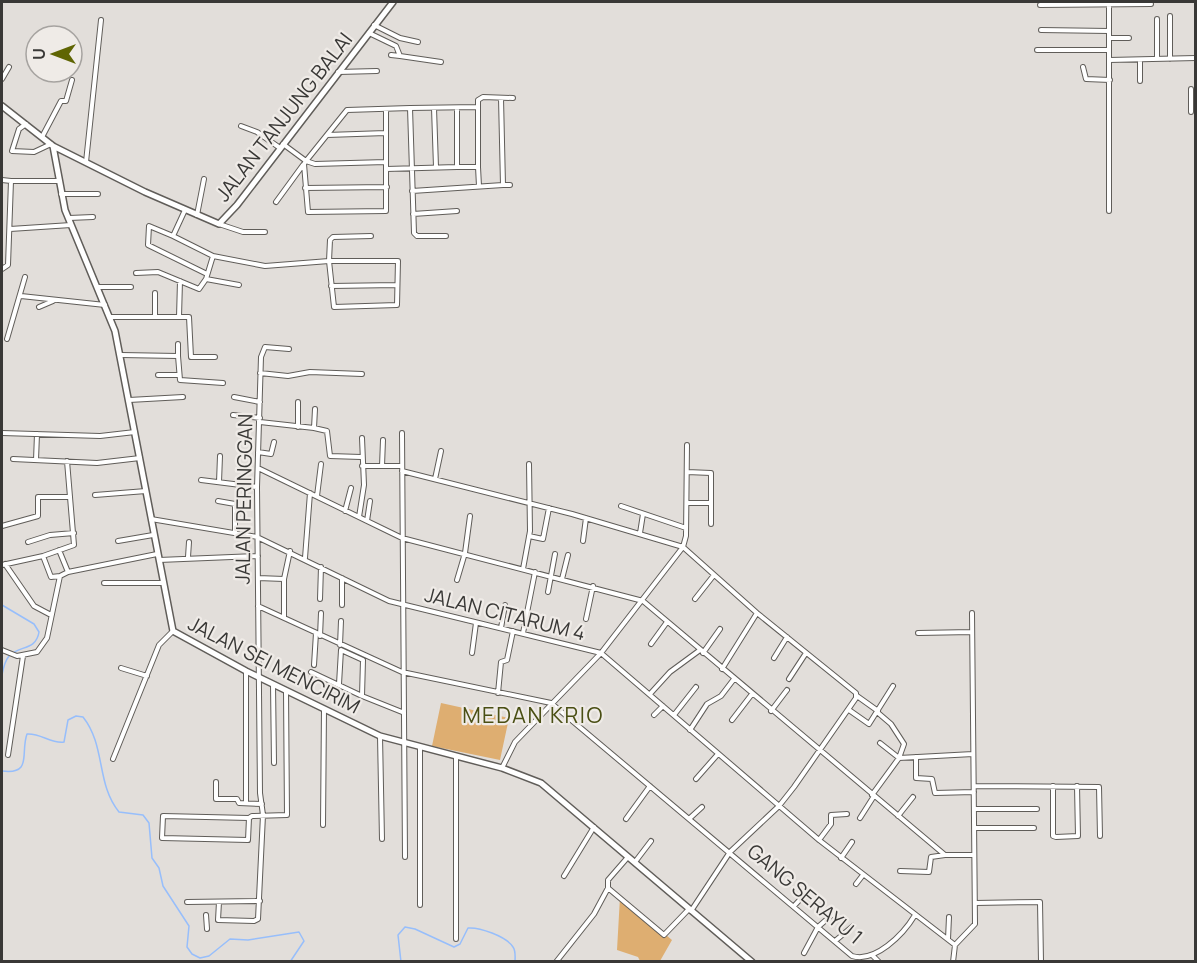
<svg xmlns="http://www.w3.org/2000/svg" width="1197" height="963" viewBox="0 0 1197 963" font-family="Manrope,sans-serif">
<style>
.green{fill:#deae71}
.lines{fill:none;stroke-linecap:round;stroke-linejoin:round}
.stream{stroke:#97befb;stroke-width:1.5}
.street-casing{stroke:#605d59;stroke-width:6}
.secondary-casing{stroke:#605d59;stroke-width:8}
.street{stroke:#fff;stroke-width:4}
.secondary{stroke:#fff;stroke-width:5}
.labels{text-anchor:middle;stroke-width:4.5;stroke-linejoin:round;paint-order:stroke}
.street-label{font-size:20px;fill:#393836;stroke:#efebe7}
.quarter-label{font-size:22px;letter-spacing:1.5px;fill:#4a4f14;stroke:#efebe7}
</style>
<rect width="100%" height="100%" fill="#e2deda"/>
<path class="green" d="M441 703 509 718 500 760 432 746Z
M620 897 672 940 660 961H640L638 957 617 950Z"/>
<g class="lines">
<path class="stream" d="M2 605 34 624 39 632C36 651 19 645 9 656 5 661 3 669 2 675
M2 771C33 775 20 753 27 734 41 733 51 744 64 742L68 720 76 716 83 717C106 746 96 784 119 812L143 815 149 823 152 858 159 868 163 886 189 926 187 947 192 954 200 958 209 956 230 939 248 940 299 932 304 941 290 962
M401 962 398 935 405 927 415 929 454 947 460 944 468 928C479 927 506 936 513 947 516 951 515 957 515 962"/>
<g class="street-casing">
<path id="street" d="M1040 5 1151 4
M1170 16V59
M374 25 400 38 418 42
M1041 30 1109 31
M369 33 396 46 400 56 441 62
M1109 38H1129
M1037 50H1109
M391 55 400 56
M1157 59V19
M1109 60 1196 58
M1083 67 1086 79 1110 80
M338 72 377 71
M2 79 9 67
M1140 81V60
M410 108 477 107
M434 108 436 167
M386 109V162
M1191 112V89
M26 124 19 129 12 151 34 152 51 144
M241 126 257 132 280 148
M327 135 386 133
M42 137 61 101H66L72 80
M283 144 306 161 304 164 308 212 386 211V169
M86 162 101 20
M457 167H478V100L483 97 513 98
M478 167 479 186
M2 180 11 181 8 265 2 269
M11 181H58
M503 185H510
M305 188 387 187
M412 191 503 185 501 98
M61 194H98
M276 202 303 165
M185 210 173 236 213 256 265 266 329 261H398L397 305 334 307 329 261 330 240 333 237 371 236
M1109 211V2
M413 214 457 211
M197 215 204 179
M69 218 93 217
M219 224 243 232H265
M10 229 71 225
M173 236 149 226 148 245 207 274
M446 236H417L414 233 410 108 347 110 306 161 315 164 386 162V169L457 167V108
M136 273 158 272 199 289 206 279 213 256
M206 279 239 285
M331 286 397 285
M98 287H131
M21 296 105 305
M39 307 53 301
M111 317H189L191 357H215
M155 317V293
M179 317 180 281
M7 339 25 277
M178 344V356
M121 355 178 356 180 380 223 383
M260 373 288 376 310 372 362 374
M158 375H179
M234 397 260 402
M129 400 183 397
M233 415 260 418
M260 422 314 428 315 409
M298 427V402
M314 428 327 431 330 456 361 457
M2 433 100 436 135 432
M402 433 405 857
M258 452 271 454 274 442
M13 459 97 463 140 458
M36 460 37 434
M362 466H402
M382 466 383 440
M258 468 402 538 643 601 945 855H974
M402 471 572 514 683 547 757 613 856 693V698L794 787 779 806 730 852 691 911
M687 472 711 473V524
M435 479 441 451
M201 480 257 487
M219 482 220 456
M95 495 146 491
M317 496 321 464
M218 501 235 504V533
M687 503H711
M621 506 686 528
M345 511 351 488
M359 517 364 485 362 438
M151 519 257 537 389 601 601 653 819 840 955 945 975 924 972 613
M367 521 370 501
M2 526 38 516V497H70L67 461
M640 533 643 514
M529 536 543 539 549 508
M118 541 153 535
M583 541 586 518
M28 542 50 535 74 533
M59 550 68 572
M188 557 189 542
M305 558 310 493
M159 560 258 556
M5 564 34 606 51 615
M2 565 43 556
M523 569 530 531 529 464
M60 576 51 577 43 556 74 545 70 497
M258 578 284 579
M562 579 568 555
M457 580 465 553 470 516
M104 583H162
M548 592 555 554
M320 599 321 567
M695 599 714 575
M342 605V578
M258 606 402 672 551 703 852 956C875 963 903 935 915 915
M284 617V579L290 551
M586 619 593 586
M501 628 505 605
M523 633 535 572
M918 633 972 632
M320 636 321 613
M651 644 667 622
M340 645 341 621
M2 650 17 656 37 652 47 638 60 576 68 572 157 554
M472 653 476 623
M703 653 720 629
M774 658 787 637
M314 665 316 633
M121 668 147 676
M722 669 757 613
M246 671V803
M311 672 362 696 402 712
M789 679 806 653
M273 684 274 763
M339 684 341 650 363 660 362 696
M498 693 501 662 507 660 513 631
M650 694 670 672 700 650
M857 696 878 711
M849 710 869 724 893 686
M771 711 787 690
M654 715 663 706
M674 715 696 687
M732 720 752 694
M690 730 707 704 721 696 734 679
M380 736 382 839
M880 743 899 758 973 754
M420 747V905
M8 755 23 656
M456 756V939
M916 757V778L932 779 935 793 974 792
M113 759 159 645 173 631
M502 768 515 742 601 653 683 547 686 536 687 445
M696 779 718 754
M216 782V799H237L239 803 262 804
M974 786 1099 787 1100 836
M1053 786V836L1056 837 1078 836 1077 786
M872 795 899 758 904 744 891 724 877 712
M974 809H1037
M898 816 913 797
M249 818 163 816 162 838 248 840 249 818 252 816 287 815 286 691
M690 818 702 807
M860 818 874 796
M626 819 650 786
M323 825 324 709
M974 828H1034
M819 840 831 824V815L847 814
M841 858 852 842
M635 862 651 841
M900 871 929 872 931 857 945 855
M564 876 594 827
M856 884 863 875
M608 888V880L628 857
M187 902 260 901
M219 902 218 920 254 921 258 919 263 815 260 793 257 487 261 357 265 347 289 349
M975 903 1040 902 1041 962
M794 906 808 891
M206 915 207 929
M948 939 949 917
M835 941 853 926
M804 953 818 927 834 913
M873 956 879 962
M556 962 594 914 608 888 664 935 689 909
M953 962 955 945"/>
</g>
<g class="secondary-casing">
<path id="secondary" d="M2 106 53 146 145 192 219 224 237 205 393 2
M53 146 65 210 115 331 173 631 246 671 380 736 502 768 541 783 752 962"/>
</g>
<use href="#street" class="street"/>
<use href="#secondary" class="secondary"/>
</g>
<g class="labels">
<g class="street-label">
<text transform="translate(284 117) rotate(-52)" y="7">JALAN TANJUNG BALAI</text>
<text transform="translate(244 499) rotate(-89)" y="7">JALAN PERINGGAN</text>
<text transform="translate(505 614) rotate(14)" y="7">JALAN CITARUM 4</text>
<text transform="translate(274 665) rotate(27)" y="7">JALAN SEI MENCIRIM</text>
<text transform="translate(805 894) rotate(40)" y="7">GANG SERAYU 1</text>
</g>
<g class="quarter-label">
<text x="533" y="723">MEDAN KRIO</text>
</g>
</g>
<rect width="1197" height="963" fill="none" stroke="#393836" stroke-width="6"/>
<g transform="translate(54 54) rotate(270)"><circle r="28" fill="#efebe7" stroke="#a6a3a0" stroke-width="1.5"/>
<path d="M0-4.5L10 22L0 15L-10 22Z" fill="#5f6503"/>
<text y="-9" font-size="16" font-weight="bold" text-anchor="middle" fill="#393836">U</text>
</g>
</svg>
